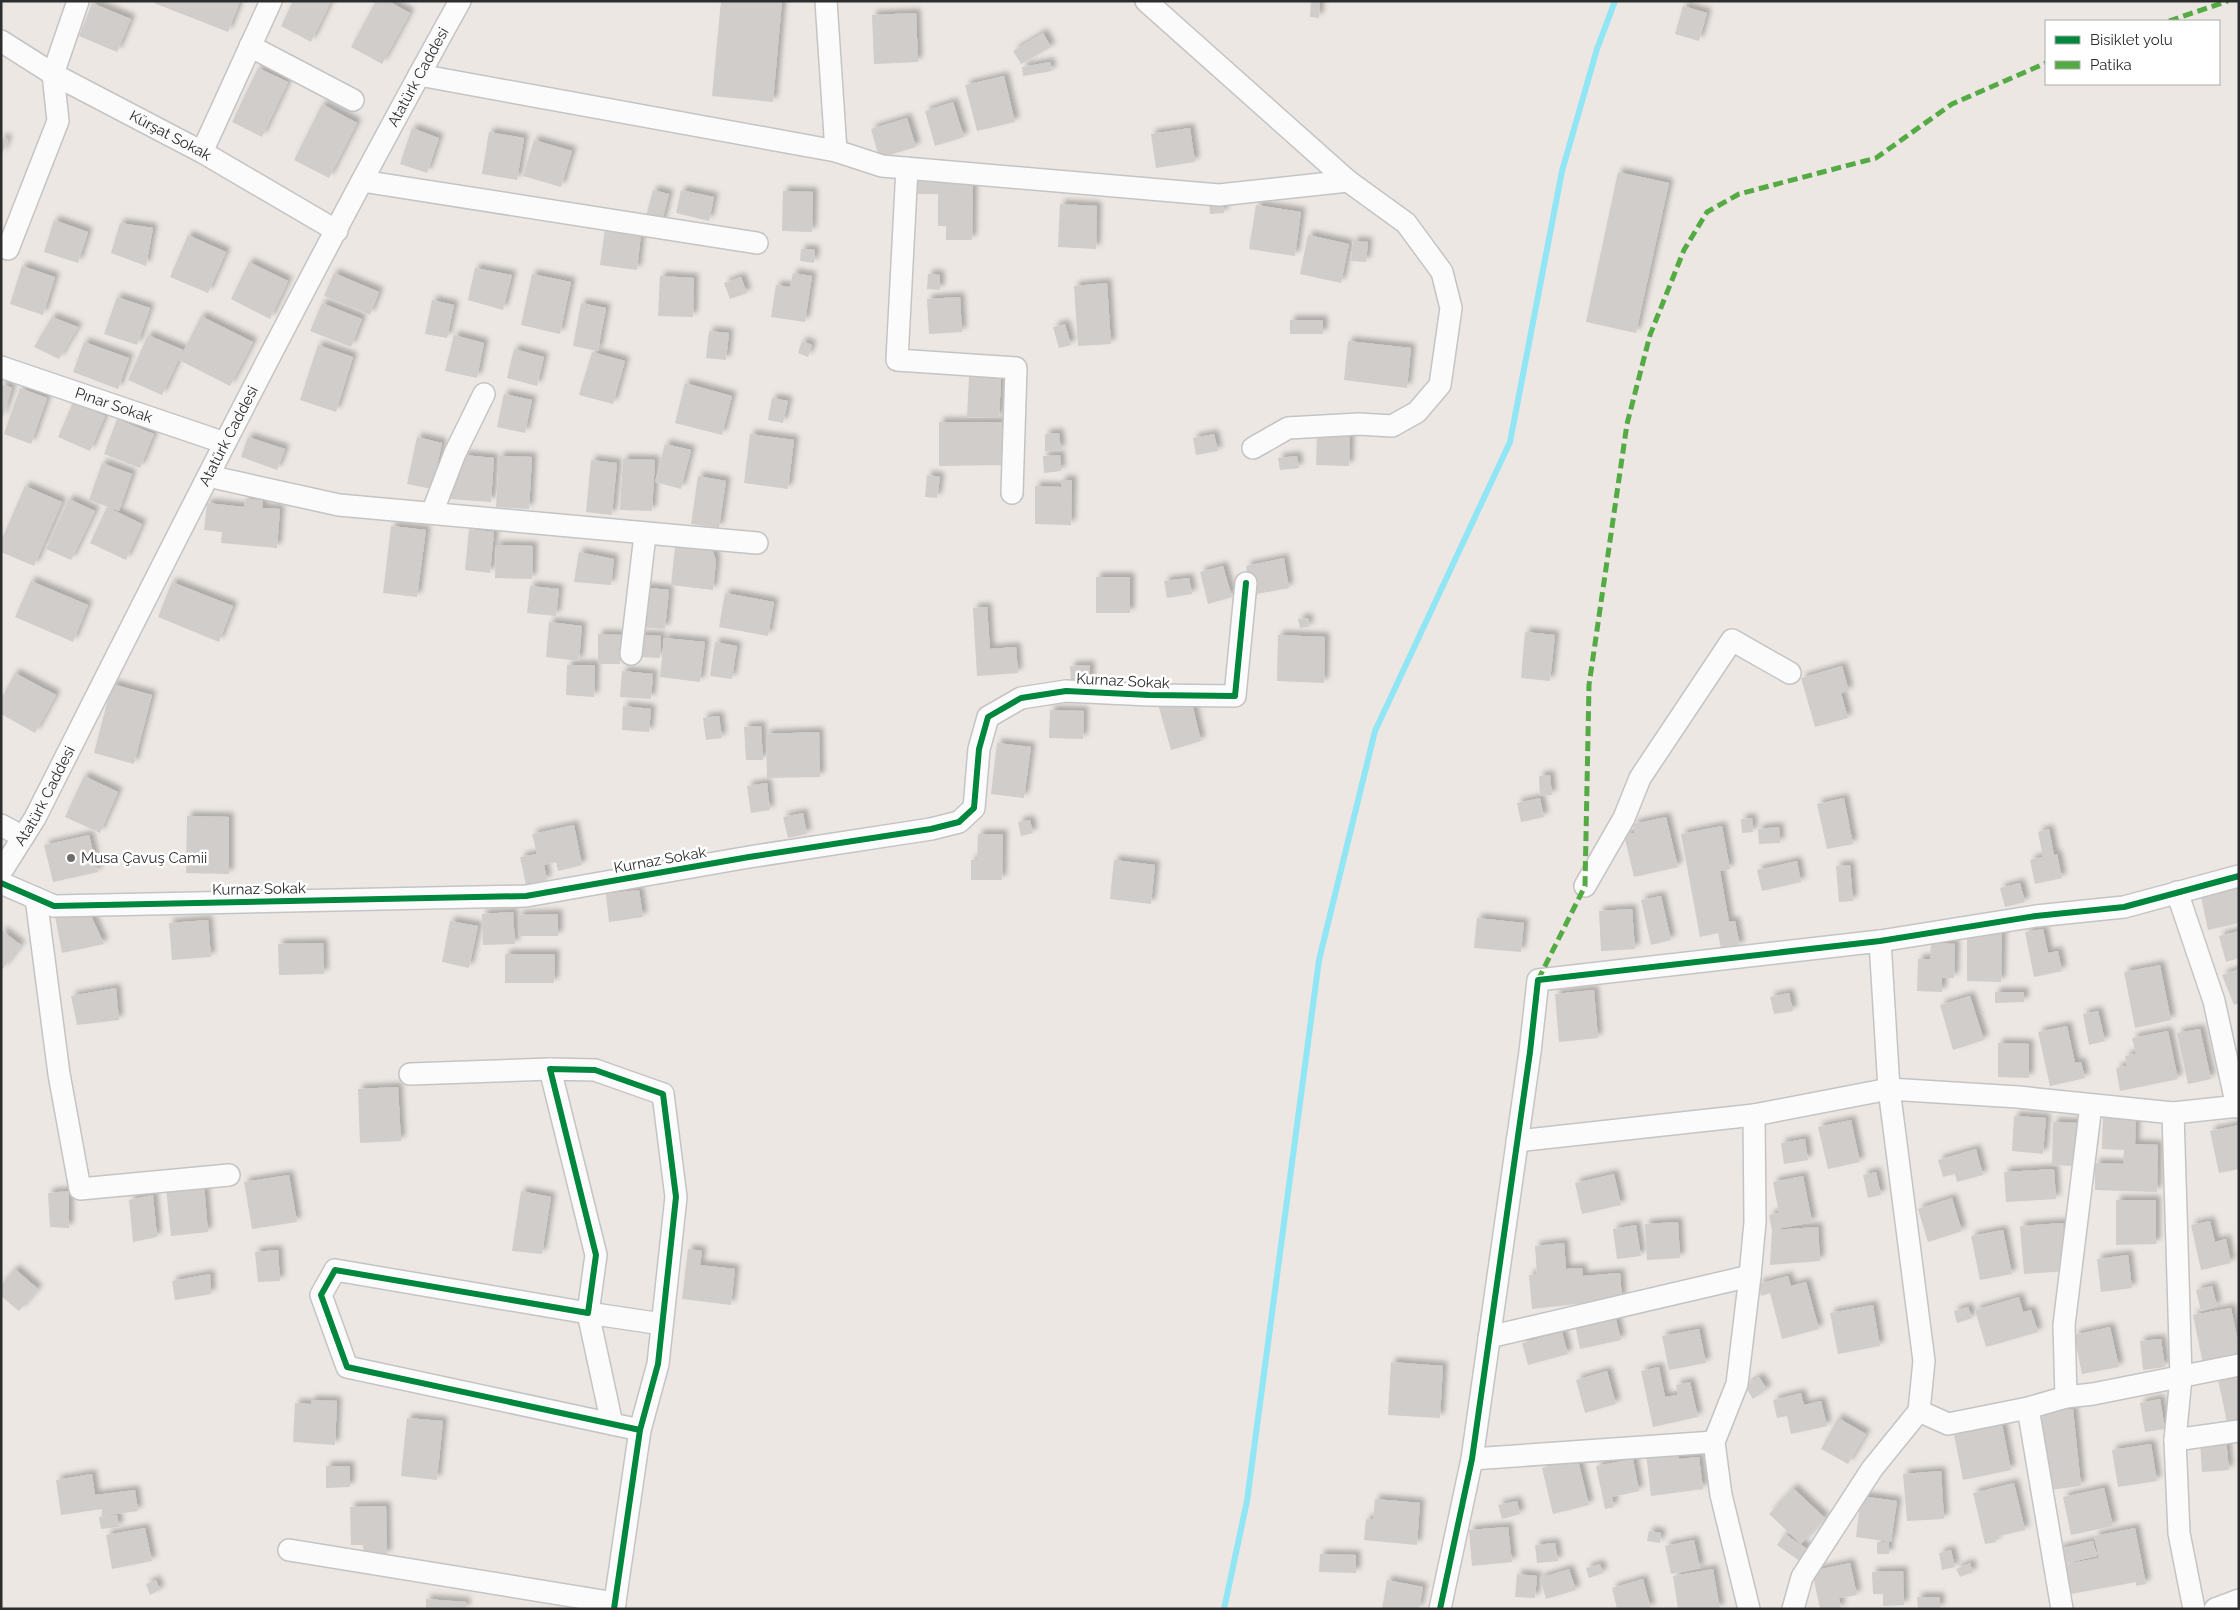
<svg xmlns="http://www.w3.org/2000/svg" width="2240" height="1610" viewBox="0 0 2240 1610" font-family="Raleway,sans-serif">
<style>
.lines{fill:none;stroke-linecap:round;stroke-linejoin:round}
.stream{stroke:#90e6f4;stroke-width:6}
.building{fill:#d0cdca;filter:url(#shadow)}
.minor-casing{stroke:#c5c4c4;stroke-width:24}
.minor{stroke:#fcfbfb;stroke-width:21}
.quiet{stroke:#54ab44;stroke-width:5;stroke-dasharray:10 5;stroke-linecap:butt}
.cycleway-casing{stroke:#fff;stroke-width:9}
.cycleway{stroke:#00873e;stroke-width:6}
.poi-dot{fill:#706e6d;stroke:#fff;stroke-width:2}
.labels{text-anchor:middle;stroke-width:5;stroke-linejoin:round;paint-order:stroke}
.street-label{font-size:15px;fill:#2d2d2d;stroke:#fff}
.poi-label{font-size:15px;fill:#2d2d2d;stroke:#fff;text-anchor:start}
</style>
<defs>
<filter id="shadow"><feDropShadow dx="4.5" dy="-4.5" stdDeviation="2.5" flood-color="#0004"/></filter>
</defs>
<rect width="100%" height="100%" fill="#ece7e3"/>
<g class="lines">
<path class="stream" d="M1224 1609 1247 1501 1319 960 1375 731 1510 442 1562 171 1597 49 1615 1"/>
</g>
<path class="building" d="M155 1H240L228 32 154 3Z
M293 1H331L311 42 281 26Z
M376 1H388L410 13 382 64 351 47Z
M721 1H782L773 102 712 96Z
M1311 1H1320L1319 18 1310 17Z
M92 3 131 19 117 52 79 36Z
M1683 6 1707 13 1699 41 1675 34Z
M916 13 918 62 874 64 872 15Z
M1043 33 1051 47 1021 64 1013 51Z
M1050 62 1052 71 1023 76 1022 67Z
M258 68 288 82 262 137 232 122Z
M1004 76 1015 122 977 131 965 85Z
M953 102 964 137 935 146 925 111Z
M322 104 357 123 329 178 294 160Z
M907 118 916 147 879 158 871 129Z
M412 128 439 138 427 173 400 164Z
M1190 128 1195 162 1156 168 1151 134Z
M489 132 524 138 517 180 482 174Z
M1 137 8 140 1 156Z
M534 140 572 151 561 187 523 176Z
M1618 172 1669 183 1636 333 1586 322Z
M916 178 973 180 972 240H946V226H938V194H917Z
M653 190 669 194 661 225 645 220Z
M681 190 714 197 709 221 676 213Z
M783 191 813 192 812 232 782 231Z
M1223 202 1224 213 1210 214 1209 203Z
M1060 204 1097 206 1096 249 1058 247Z
M1256 205 1301 212 1295 256 1249 249Z
M54 220 88 232 78 263 44 252Z
M120 223 153 228 146 266 111 253Z
M605 229 641 234 637 270 600 265Z
M188 235 226 252 208 293 170 277Z
M1308 235 1349 244 1341 283 1300 274Z
M1353 241 1368 242 1366 262 1351 261Z
M801 249 815 250 814 263 800 261Z
M249 262 288 281 270 319 231 299Z
M22 266 55 277 43 315 10 304Z
M475 268 512 275 503 310 468 300Z
M334 273 379 292 370 315 324 296Z
M793 273 812 276 805 322 771 317 776 285 790 287Z
M532 274 571 282 560 334 521 325Z
M928 274 940 275V290L927 289Z
M660 276 694 278 693 317 658 316Z
M741 277 747 293 730 299 724 283Z
M1107 283 1111 344 1078 346 1074 286Z
M117 297 150 308 137 345 104 334Z
M960 297 962 332 929 334 927 299Z
M432 300 454 305 447 338 425 334Z
M322 303 362 319 351 347 310 331Z
M581 303 606 308 598 351 573 346Z
M201 316 253 342 230 386 179 360Z
M52 317 78 327 59 359 34 347Z
M1290 320H1323V334H1290Z
M1065 324 1071 345 1059 348 1053 327Z
M709 331 729 333 726 360 706 358Z
M148 335 183 350 162 395 128 380Z
M454 335 484 343 477 378 445 371Z
M802 341 812 345 808 357 798 353Z
M1348 341 1411 348 1407 388 1344 380Z
M84 342 129 358 118 389 73 372Z
M318 345 353 357 336 412 300 400Z
M514 349 544 357 537 386 507 378Z
M592 352 625 361 613 404 579 395Z
M969 377 1001 379 999 418 967 417Z
M685 383 732 396 722 435 675 423Z
M1 384 12 388 2 419H1Z
M20 388 47 398 31 444 4 434Z
M504 394 532 400 525 433 497 427Z
M772 398 788 401 783 423 768 420Z
M73 402 105 416 90 451 58 437Z
M117 419 154 434 140 468 104 454Z
M939 422H1002V465L939 466Z
M1059 433 1061 450 1045 451V434Z
M750 434 794 440 788 489 744 483Z
M1214 434 1218 451 1196 455 1193 438Z
M1317 434 1350 435 1349 466 1316 465Z
M248 437 285 449 277 470 241 457Z
M417 437 442 443 432 489 407 484Z
M665 444 691 450 681 489 655 482Z
M464 455 494 458 491 502 449 499Z
M1060 455 1061 471 1044 473 1043 456Z
M499 456 532 457 529 509 496 507Z
M1297 456 1299 468 1280 470 1278 458Z
M623 459 655 460 652 511 620 510Z
M591 460 617 463 612 515 586 512Z
M102 463 132 474 119 511 89 500Z
M927 475 940 477 937 498 925 497Z
M698 476 726 481 719 528 691 524Z
M1061 480H1072L1071 525 1035 524V486L1061 487Z
M25 486 62 502 34 566 1 552V541Z
M69 499 95 511 71 560 46 549Z
M245 499 263 500 262 508 280 509 277 548 221 543 222 532 204 530 207 503 244 507Z
M107 507 142 524 126 560 90 543Z
M391 526 426 530 417 597 383 593Z
M469 529 494 532 490 573 465 570Z
M676 538 710 542 716 561 713 590 671 585Z
M496 545 533 546 532 579 495 578Z
M579 552 614 559 611 585 574 582Z
M1284 558 1289 588 1251 595 1246 566Z
M1223 566 1232 597 1208 604 1200 572Z
M1096 577H1130V613H1096Z
M1189 578 1192 594 1167 598 1164 581Z
M31 581 88 605 73 642 15 617Z
M172 582 233 606 219 642 158 617Z
M530 586 559 589 556 616 527 613Z
M641 587 669 590 665 629 638 627Z
M725 593 774 602 768 636 719 627Z
M987 607 990 649 1016 647 1018 673 977 676 973 608Z
M1308 618 1309 627 1300 628 1298 619Z
M549 622 582 626 579 661 546 657Z
M1525 632 1555 635 1550 681 1521 678Z
M598 634 621 635 620 664H598Z
M639 635 661 636 660 658 639 657Z
M1278 635 1325 637 1324 683 1277 681Z
M664 638 705 642 700 682 660 677Z
M715 642 737 646 732 679 710 676Z
M567 665H595L594 697 566 695Z
M1090 665V682H1071L1070 666Z
M1842 666 1849 691 1841 693 1848 718 1815 727 1801 678Z
M622 671 653 674 651 699 620 697Z
M15 673 56 695 35 733 1 714V699Z
M112 684 152 695 134 764 94 753Z
M1192 703 1201 741 1171 750 1158 704Z
M623 706 651 709 649 732 622 730Z
M1050 710 1084 711 1083 739 1049 738Z
M719 716 722 738 706 740 703 718Z
M761 726 763 760H746L744 727Z
M819 732 820 777 767 778 766 734Z
M997 743 1031 747 1024 798 991 794Z
M1550 775 1552 795 1540 796 1539 776Z
M84 776 118 792 100 833 65 817Z
M767 783 770 810 751 813 747 786Z
M1540 798 1544 817 1521 822 1517 803Z
M1844 798 1853 844 1827 849 1817 804Z
M803 813 807 834 788 838 783 817Z
M187 816 229 817V874L186 873Z
M1666 817 1678 867 1634 877 1624 835 1635 833 1633 824Z
M1752 818 1753 832 1742 833 1741 819Z
M1030 820 1033 833 1021 836 1018 822Z
M574 825 582 865 558 871 556 862 544 865 547 880 526 885 520 857 537 854 532 834Z
M1722 826 1730 869 1720 871 1729 922 1735 921 1740 946 1721 949 1718 933 1700 937 1681 834Z
M1779 827 1780 843 1759 844 1758 829Z
M2049 829 2054 855 2057 854 2062 878 2035 884 2030 860 2043 857 2038 832Z
M978 834H1003L1002 880H971V860H977Z
M89 835 98 872 53 882 44 845Z
M1114 860 1155 865 1151 904 1110 899Z
M1797 861 1801 882 1762 891 1757 870Z
M1850 865 1853 901 1839 902 1836 866Z
M2020 883 2025 902 2005 907 2000 888Z
M2239 883V923L2208 930 2200 892Z
M639 890 643 917 609 922 606 894Z
M1661 896 1671 940 1651 945 1641 900Z
M1632 909 1635 949 1601 951 1599 911Z
M54 911H89L104 944 62 953Z
M513 912 515 944 483 945 482 914Z
M558 914V936H518V915Z
M1477 918 1524 923 1521 952 1474 948Z
M208 920 211 957 172 960 169 923Z
M450 921 478 926 469 968 442 962Z
M2043 929 2048 953 2058 951 2062 971 2034 977 2025 932Z
M1 930 21 945 1 971Z
M1967 930 2002 931 2001 982 1967 981Z
M2239 931V958L2226 962 2219 936Z
M323 943 324 974 279 975 278 944Z
M1931 943 1955 944 1954 978H1942V992L1917 991 1918 959H1930Z
M505 954H555L554 983H505Z
M2160 965 2171 1020 2135 1028 2124 972Z
M2239 969V1003L2234 1005 2222 975Z
M116 988 119 1020 77 1025 71 996Z
M1594 990 1598 1038 1559 1042 1555 994Z
M1995 992H2024V1002L1995 1003Z
M1789 993 1793 1011 1774 1014 1770 997Z
M1970 996 1984 1040 1953 1050 1940 1005Z
M2098 1011 2105 1041 2089 1045 2083 1014Z
M2067 1026 2075 1063 2081 1062 2085 1078 2050 1086 2038 1032Z
M2200 1029 2211 1079 2188 1084 2177 1033Z
M2168 1031 2178 1079 2120 1091 2116 1068 2127 1066 2125 1056 2136 1054 2132 1038Z
M1998 1043 2029 1044V1078L1998 1077Z
M398 1087 401 1141 360 1143 358 1089Z
M2103 1115 2136 1116 2135 1144 2158 1145 2157 1192 2095 1190V1163L2123 1164 2124 1150 2102 1149Z
M2014 1116 2046 1118 2043 1154 2012 1151Z
M1851 1120 1860 1162 1828 1169 1818 1127Z
M2053 1122 2078 1123 2076 1166 2052 1165Z
M2239 1125V1169L2219 1173 2210 1131Z
M1805 1139 1808 1160 1784 1164 1781 1143Z
M1976 1149 1983 1175 1957 1182 1955 1174 1943 1177 1938 1160Z
M2054 1169 2056 1199 2006 1202 2004 1172Z
M1876 1172 1881 1195 1868 1198 1863 1175Z
M1614 1174 1621 1205 1582 1214 1575 1183Z
M289 1175 297 1222 252 1229 244 1182Z
M1803 1176 1812 1222 1772 1230 1818 1227 1820 1261 1770 1265 1772 1230 1769 1215 1779 1213 1773 1182Z
M204 1184 208 1232 171 1236 166 1188Z
M69 1191V1228L50 1227 48 1193Z
M521 1191 551 1197 542 1254 512 1251Z
M153 1195 157 1237 133 1242 129 1200Z
M1952 1198 1962 1231 1928 1242 1918 1209Z
M2116 1200H2156V1244L2116 1245Z
M2210 1221 2215 1242 2226 1239 2231 1263 2201 1270 2191 1225Z
M1678 1222 1680 1258 1647 1260 1645 1224Z
M2063 1223 2067 1271 2024 1274 2020 1226Z
M1636 1225 1641 1256 1617 1259 1613 1229Z
M2003 1230 2012 1274 1980 1280 1971 1236Z
M1564 1243 1566 1269 1582 1268 1583 1276 1620 1273 1622 1299 1532 1309 1529 1275 1537 1274 1535 1246Z
M688 1249 702 1251 700 1265 735 1269 731 1305 682 1299Z
M278 1250 280 1281 258 1282 255 1252Z
M2128 1255 2132 1288 2101 1292 2097 1259Z
M15 1269 38 1289 19 1311 1 1296V1285Z
M210 1274 211 1294 175 1300 172 1281Z
M1788 1276 1791 1286 1806 1282 1819 1329 1782 1339 1770 1293 1761 1296 1758 1284Z
M2212 1286 2217 1306 2201 1311 2196 1290Z
M2019 1297 2023 1312 2031 1310 2038 1332 1986 1347 1975 1310Z
M1873 1305 1880 1346 1838 1354 1830 1313Z
M1968 1307 1972 1318 1957 1323 1954 1311Z
M2231 1308 2239 1346V1357L2203 1364 2193 1315Z
M1614 1311 1621 1340 1580 1349 1574 1320Z
M2110 1327 2119 1367 2082 1374 2074 1335Z
M1699 1329 1706 1363 1669 1370 1662 1336Z
M1562 1332 1568 1354 1528 1365 1522 1343Z
M2161 1339 2165 1367 2143 1370 2140 1341Z
M1391 1362 1443 1366 1440 1418 1388 1415Z
M1659 1367 1665 1397 1678 1395 1676 1385 1690 1382 1698 1417 1653 1427 1641 1371Z
M2239 1370V1419L2227 1422 2217 1375Z
M1607 1371 1616 1404 1585 1413 1576 1380Z
M1759 1377 1767 1389 1753 1399 1745 1386Z
M1801 1393 1804 1405 1821 1401 1827 1426 1791 1434 1787 1416 1777 1418 1773 1400Z
M2160 1399 2165 1429 2145 1432 2140 1403Z
M311 1400 337 1401 335 1445 293 1442 295 1403 311 1404Z
M2073 1409 2081 1486 2049 1490 2041 1412Z
M407 1418 443 1421 437 1480 401 1476Z
M1838 1418 1866 1434 1848 1464 1821 1449Z
M2002 1424 2011 1470 1963 1480 1954 1435Z
M2226 1439 2229 1470 2202 1472 2200 1441Z
M2151 1444 2157 1481 2118 1487 2112 1450Z
M1678 1449 1679 1459 1699 1457 1703 1489 1651 1496 1646 1453Z
M1633 1459 1639 1491 1612 1497 1614 1507 1605 1509 1596 1466Z
M1578 1460 1589 1505 1553 1514 1542 1468Z
M326 1466H350V1487L326 1488Z
M1941 1471 1944 1519 1907 1521 1903 1474Z
M92 1474 95 1495 135 1490 138 1511 102 1516V1509L61 1515 56 1480Z
M2014 1483 2025 1530 1995 1537 1996 1542 1985 1544 1973 1493Z
M1793 1488 1825 1518 1801 1544 1769 1514Z
M2104 1488 2113 1526 2071 1535 2063 1497Z
M1861 1496 1897 1501 1891 1542 1856 1537Z
M1375 1499 1420 1503 1417 1545 1364 1540 1366 1519 1373 1520Z
M1517 1501 1520 1514 1502 1519 1498 1505Z
M386 1506 387 1555H364L363 1545H351L350 1507Z
M117 1515 119 1527 101 1529 99 1517Z
M1508 1527 1512 1562 1472 1566 1469 1530Z
M145 1528 152 1561 112 1569 106 1535Z
M2135 1528 2146 1584 2136 1586V1582L2071 1594 2065 1564 2099 1558 2094 1536Z
M1649 1531 1661 1533 1660 1543 1647 1541Z
M1785 1534 1809 1550 1801 1562 1777 1545Z
M1694 1540 1700 1568 1671 1574 1665 1546Z
M2093 1541 2097 1556 2062 1564 2058 1549Z
M1877 1542H1889V1554H1877Z
M1555 1543 1558 1561 1537 1563 1535 1545Z
M1951 1550 1955 1567 1942 1570 1939 1553Z
M1320 1554 1356 1555V1573L1319 1572Z
M1850 1563 1857 1595 1839 1598 1841 1609H1820L1812 1571Z
M1970 1563 1973 1572 1960 1577 1956 1569Z
M1600 1564 1603 1573 1589 1578 1586 1568Z
M1569 1569 1576 1590 1546 1599 1540 1578Z
M1713 1569 1720 1609H1678L1673 1576Z
M1903 1571 1904 1605 1883 1606V1594H1873L1872 1572Z
M1517 1574 1537 1576 1535 1598 1515 1597Z
M1643 1579 1651 1609H1617L1612 1588Z
M156 1580 160 1590 150 1595 146 1584Z
M1387 1580 1423 1587 1419 1609H1382Z
M1917 1597H1940V1609H1918Z
M426 1599 466 1602V1609H426Z"/>
<g class="lines">
<g class="minor-casing">
<g id="minor">
<path d="M826 1 836 151"/>
<path d="M1146 1 1348 181 1406 223 1442 272 1451 308 1440 385 1417 412 1392 426 1359 424 1288 428 1253 448"/>
<path id="s1" d="M1 41 53 74 202 152 337 231"/>
<path d="M250 46 353 100"/>
<path d="M419 75 836 151 882 166 1219 195 1348 181"/>
<path d="M202 152 271 1"/>
<path d="M907 168 897 360 1016 368 1012 493"/>
<path d="M362 181 757 243"/>
<path d="M8 249 58 121 53 74 78 1"/>
<path id="s2" d="M1 367 225 443"/>
<path d="M208 476 339 505 757 543"/>
<path d="M432 513 455 453 484 394"/>
<path d="M631 654 645 535"/>
<path d="M1 825 23 837"/>
<path id="s3" d="M1 872 35 818C173 544 311 269 460 1"/>
<path d="M1 883 54 906 526 896 749 857 931 829 959 822 974 808 979 749 988 717 1021 698 1066 691 1149 695 1235 696 1246 583"/>
<path d="M1585 886 1624 818 1640 778 1732 640 1790 673"/>
<path d="M2177 892 2214 1001 2237 1107"/>
<path d="M36 898 59 1074 80 1189 229 1175"/>
<path d="M410 1074 550 1069"/>
<path d="M2173 1113 2181 1377 2175 1440 2179 1533 2194 1609"/>
<path d="M1517 1141 1754 1115 1889 1089 2018 1097 2173 1113 2239 1106"/>
<path d="M1489 1337 1750 1276"/>
<path d="M2066 1397 2064 1325 2091 1105"/>
<path d="M2028 1408 2062 1609"/>
<path d="M1919 1411 1948 1424 2028 1408 2066 1397 2093 1394 2239 1365"/>
<path d="M612 1424 588 1313 662 1324"/>
<path d="M2175 1440 2239 1431"/>
<path d="M1472 1459 1714 1442"/>
<path d="M289 1550 615 1603"/>
<path d="M614 1609 640 1430 658 1364 676 1197 663 1094 595 1070 550 1069 596 1255 588 1313 335 1270 321 1295 347 1367 640 1430"/>
<path d="M1440 1609 1472 1459 1530 1052 1538 980 1880 941 2036 916 2124 907 2239 876"/>
<path d="M1749 1609 1721 1495 1714 1442 1737 1384 1750 1276 1755 1222 1754 1115"/>
<path d="M1793 1609 1802 1577 1872 1469 1919 1411 1924 1361 1889 1089 1880 941"/>
<path d="M2215 1609 2239 1600"/>
</g>
</g>
<use href="#minor" class="minor"/>
<path class="quiet" d="M2169 21 2228 1
M1538 980 1585 886 1589 685 1627 424 1650 335 1684 250 1707 212 1739 194 1876 158 1952 104 2046 63"/>
<g class="cycleway-casing">
<path id="cycleway" d="M1 883 54 906 526 896 749 857 931 829 959 822 974 808 979 749 988 717 1021 698 1066 691 1149 695 1235 696 1246 583
M614 1609 640 1430 658 1364 676 1197 663 1094 595 1070 550 1069 596 1255 588 1313 335 1270 321 1295 347 1367 640 1430
M1440 1609 1472 1459 1530 1052 1538 980 1880 941 2036 916 2124 907 2239 876"/>
</g>
<use href="#cycleway" class="cycleway"/>
</g>
<circle class="poi-dot" cx="71" cy="858" r="5"/>
<g class="labels">
<g class="street-label">
<text dy="5" stroke="none"><textPath href="#s3" startOffset="898">Atatürk Caddesi</textPath></text>
<text dy="5" stroke="none"><textPath href="#s1" startOffset="194">Kürşat Sokak</textPath></text>
<text dy="5" stroke="none"><textPath href="#s2" startOffset="119">Pınar Sokak</textPath></text>
<text dy="5" stroke="none"><textPath href="#s3" startOffset="492">Atatürk Caddesi</textPath></text>
<text transform="translate(1123 681) rotate(3)" y="5">Kurnaz Sokak</text>
<text dy="5" stroke="none"><textPath href="#s3" startOffset="88">Atatürk Caddesi</textPath></text>
<text transform="translate(660 860) rotate(-10)" y="5">Kurnaz Sokak</text>
<text transform="translate(259 889) rotate(-1)" y="5">Kurnaz Sokak</text>
</g>
<g class="poi-label">
<text x="81" y="863">Musa Çavuş Camii</text>
</g>
</g>
<rect width="2240" height="1610" fill="none" stroke="#2d2d2d" stroke-width="5"/>
<rect x="2045" y="20" width="175" height="65" fill="#ffffff" stroke="#ababab"/>
<rect x="2055" y="36" width="25" height="8" fill="#00873e" stroke="#ababab"/>
<text x="2090" y="45" font-size="15" fill="#2d2d2d">Bisiklet yolu</text>
<rect x="2055" y="61" width="25" height="8" fill="#54ab44" stroke="#ababab"/>
<text x="2090" y="70" font-size="15" fill="#2d2d2d">Patika</text>
</svg>
